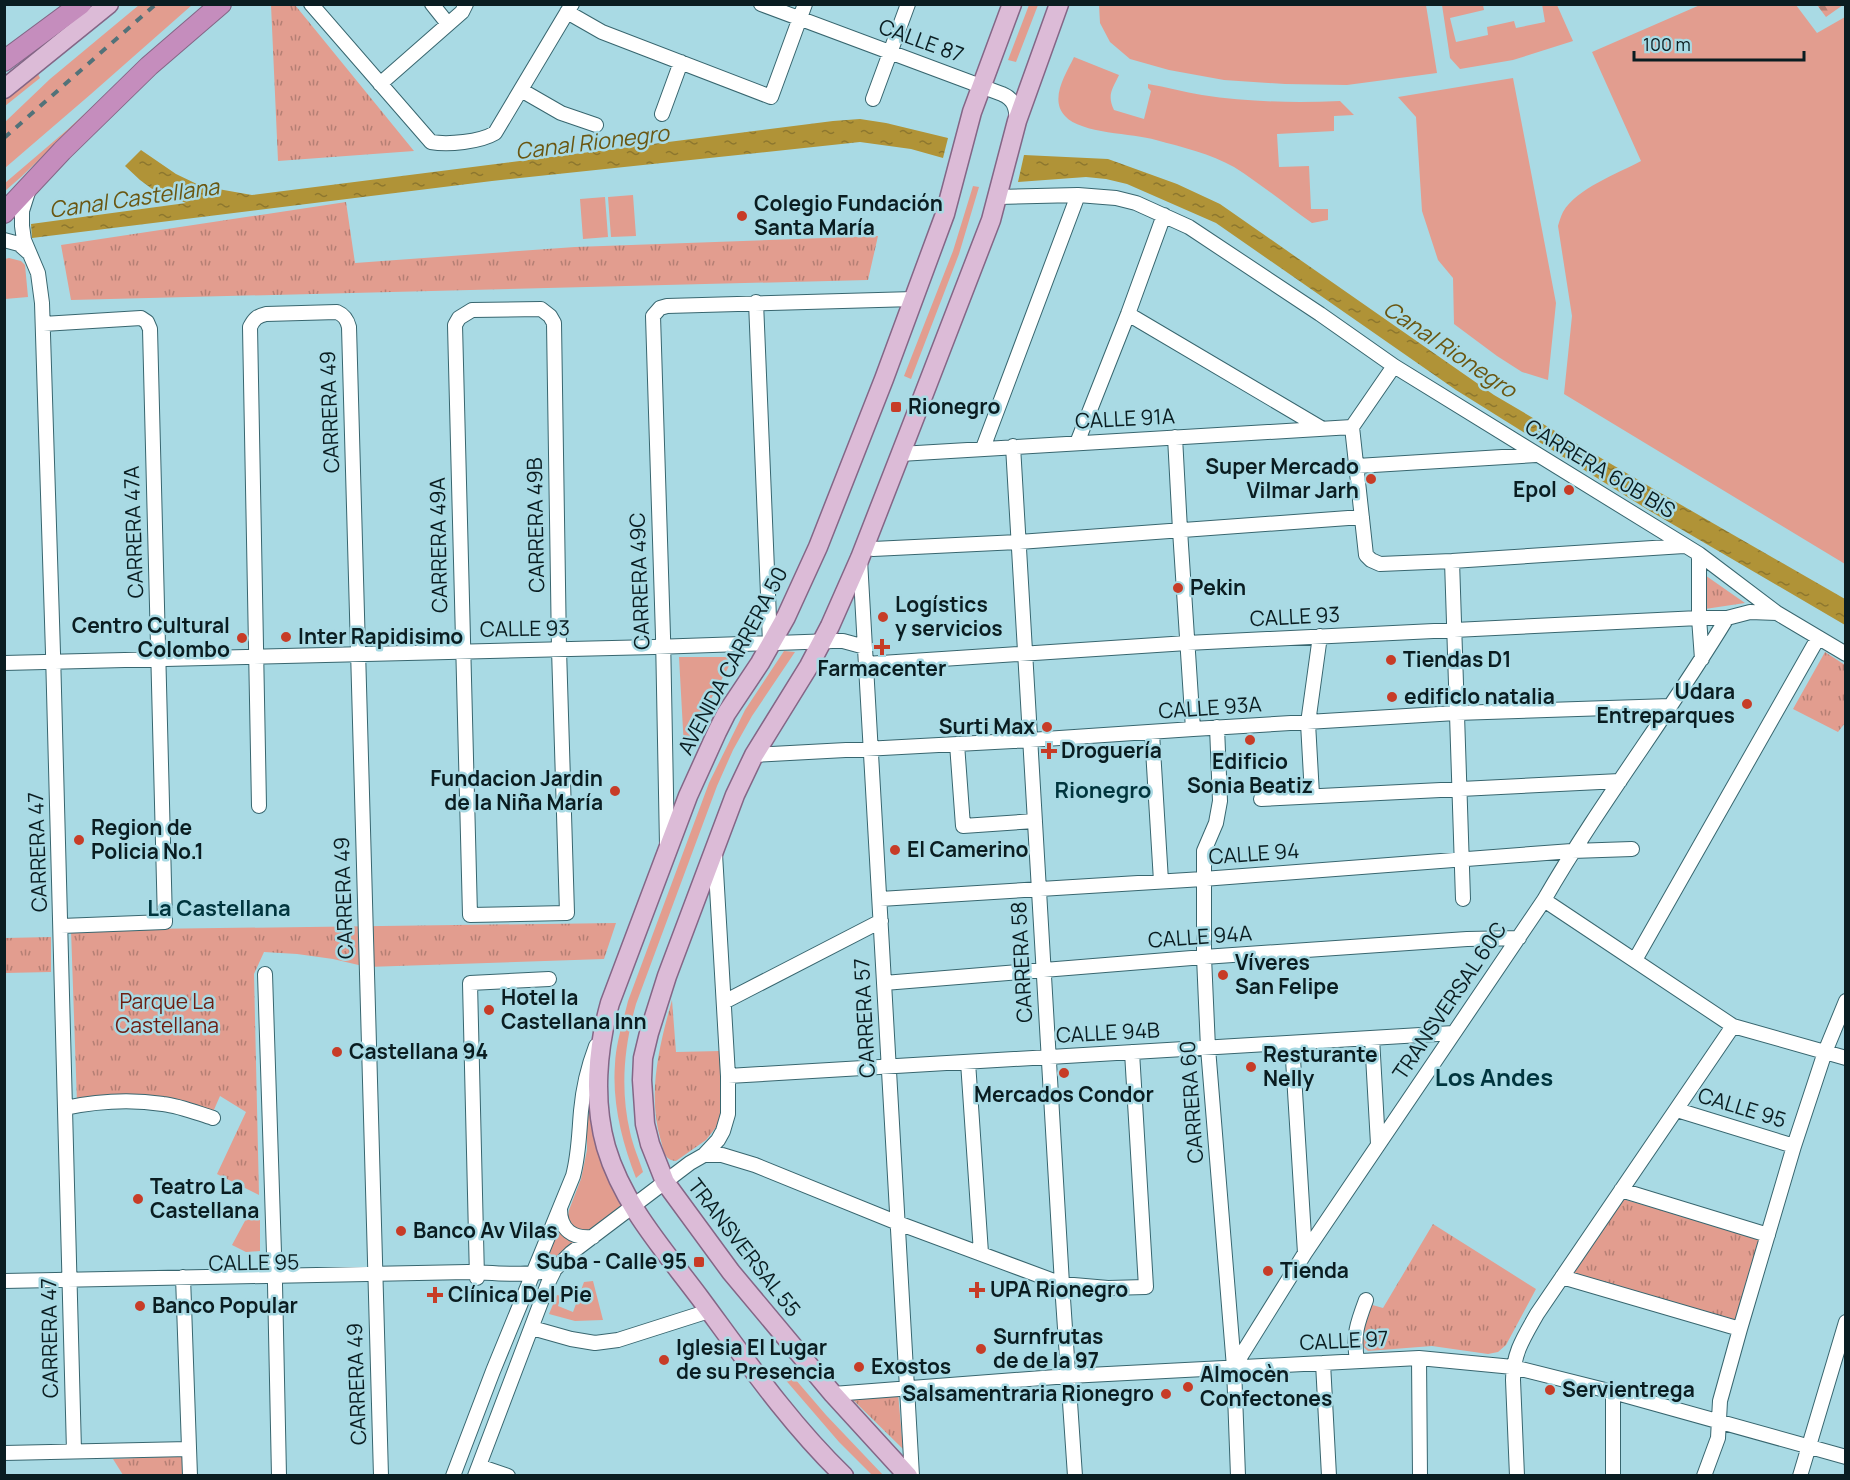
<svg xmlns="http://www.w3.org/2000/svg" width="1850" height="1480" viewBox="0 0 1850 1480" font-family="Manrope,sans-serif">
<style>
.grass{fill:#e29d8f}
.forest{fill:url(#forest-firs)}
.park{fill:url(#park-tufts)}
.water{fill:url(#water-ripples)}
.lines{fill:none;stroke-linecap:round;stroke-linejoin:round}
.minor-casing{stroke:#38666f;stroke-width:16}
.major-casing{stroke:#846686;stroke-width:21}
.highway-casing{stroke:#846686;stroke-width:22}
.minor{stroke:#fff;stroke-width:14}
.major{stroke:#dcbbd7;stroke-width:18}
.highway{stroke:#c58dbd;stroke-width:20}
.rail{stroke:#527279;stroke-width:4;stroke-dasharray:8 8;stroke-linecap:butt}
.poi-dot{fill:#c73c27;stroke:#a9dae4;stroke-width:2}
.labels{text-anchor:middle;stroke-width:5;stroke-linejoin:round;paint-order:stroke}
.street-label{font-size:21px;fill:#0a1d21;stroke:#a9dae4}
.poi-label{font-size:21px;font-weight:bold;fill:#0a1d21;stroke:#a9dae4;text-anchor:start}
.park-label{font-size:21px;fill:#6d1d11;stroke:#a9dae4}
.water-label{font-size:22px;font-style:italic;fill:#6a5611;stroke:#a9dae4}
.neighbourhood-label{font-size:22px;font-weight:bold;fill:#00353e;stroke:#a9dae4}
.quarter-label{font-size:24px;font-weight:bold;fill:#00353e;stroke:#a9dae4}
</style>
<defs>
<pattern id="forest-firs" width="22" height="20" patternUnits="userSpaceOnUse" patternTransform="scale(1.5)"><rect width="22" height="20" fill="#e29d8f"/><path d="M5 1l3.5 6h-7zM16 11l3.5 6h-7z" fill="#b57f74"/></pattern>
<pattern id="park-tufts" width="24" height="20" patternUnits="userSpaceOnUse" patternTransform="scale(1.5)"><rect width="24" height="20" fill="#e29d8f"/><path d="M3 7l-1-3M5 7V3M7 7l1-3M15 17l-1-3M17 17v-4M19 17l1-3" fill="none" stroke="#b57f74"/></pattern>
<pattern id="water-ripples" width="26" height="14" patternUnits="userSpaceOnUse" patternTransform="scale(1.5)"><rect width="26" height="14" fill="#b09337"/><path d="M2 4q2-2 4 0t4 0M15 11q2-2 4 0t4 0" fill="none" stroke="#8d772e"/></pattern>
</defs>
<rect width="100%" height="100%" fill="#a9dae4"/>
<path class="grass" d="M1542 4 1557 5 1573 41 1513 60 1460 69 1450 58 1442 5H1483L1484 10 1450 18 1456 42 1488 35 1487 27 1514 21 1516 28 1545 22Z
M139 5H192L91 94 5 168V122L50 79Z
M1029 5H1038L1016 62 1008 60Z
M1099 5H1426L1437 73 1347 85 1285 84 1224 80 1169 70 1130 59 1110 42 1100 23Z
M1700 5H1796L1817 33 1845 17V564L1564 394 1572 316 1558 226C1559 222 1561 216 1563 212 1577 188 1617 174 1641 161L1592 52Z
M1074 57 1119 75C1112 90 1107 95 1114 110L1144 119 1151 91 1148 88V84C1166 87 1184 92 1202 95 1248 102 1294 103 1340 101L1354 115 1334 116V131L1277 134 1279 167 1309 166 1311 209H1328V220L1312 223C1286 205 1261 184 1234 167 1211 154 1182 147 1156 140 1133 133 1081 134 1065 116 1049 99 1066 74 1074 57Z
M37 72 40 78 5 106V96Z
M1513 78 1556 303 1548 380 1522 372 1497 356 1454 324 1453 278 1438 260 1422 211 1416 117 1398 97Z
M115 86 21 177 5 191V183L67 130Z
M973 186 979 187 959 254 911 379 904 376 953 251Z
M633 195 636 236 611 237 608 197Z
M605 197 608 237 583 239 580 199Z
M9 258 21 261 25 265 28 297 5 299V259Z
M784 651 795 652 752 716 733 750 717 786 636 1004C624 1047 620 1089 630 1132 633 1146 639 1159 643 1172L636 1178C622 1142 612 1103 615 1064 616 1043 623 1022 628 1001L709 783 745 710Z
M679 657H734L684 748Z
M593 1089 623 1205C609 1215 593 1234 574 1232L567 1221 569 1210 581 1179 587 1150V1123Z
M246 1219H260V1251L246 1252 232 1245Z
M558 1225C559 1235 566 1239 574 1243L557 1257 545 1263Z
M593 1281 603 1320 575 1321 549 1314 557 1295 561 1296 558 1306 573 1312 584 1282Z
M789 1372 826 1415 883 1475H872L839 1442 783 1377Z"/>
<path class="forest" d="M1817 5H1816H1843L1826 17Z"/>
<path class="park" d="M271 5H295L414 151 278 161Z
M346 202 355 263 575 247 878 236 868 280 71 300 61 245Z
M1702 573 1745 603 1705 609Z
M1825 652 1845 665V723L1838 732 1793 709Z
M616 923 604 959 367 967 333 959 297 954 264 952 254 974 259 1195 217 1174 246 1112 220 1096 213 1112 77 1103 71 930Z
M51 937V972L5 973V938Z
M672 1000 676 1052 720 1051 722 1110 717 1126 706 1140 676 1161C664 1160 664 1151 661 1141 647 1095 659 1046 672 1000Z
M1619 1198 1762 1238 1735 1321 1572 1274Z
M1433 1224 1536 1289 1506 1345 1498 1352 1488 1354 1432 1346 1368 1351 1359 1343 1369 1304 1383 1308Z
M898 1393 903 1449 849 1396Z
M184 1456V1475H123L113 1459Z"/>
<path class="water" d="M860 119 886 123 948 138 943 158 911 149 860 142 492 181 32 238 31 224 186 203 155 191 140 180 125 166 141 150 176 174 201 186 252 195 833 121Z
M1024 155 1108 159 1177 184 1220 204 1494 395 1657 491 1845 599V625L1650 511 1456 390 1216 223 1127 184 1106 179 1086 177 1018 182Z"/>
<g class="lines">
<g class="minor-casing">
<path id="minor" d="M311 4 431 142C448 145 480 142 495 133L572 4
M432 4 448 24
M761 4 1002 94C1014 99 1016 107 1017 121
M567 12 602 32 771 97 805 4
M380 84 462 12 466 4
M521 90 561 113 596 125
M873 99 908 4
M662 114 681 62
M29 189 22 211V226L24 240 38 273 42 303 53 653 74 1451
M998 197 1078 195 1116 198 1136 203 1189 227 1320 314 1394 366 1699 554 1777 613 1846 654
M4 240 19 244 28 252
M756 302 770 643
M541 309 550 316 554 323 559 649 567 913 470 915 455 325 459 318 472 310Z
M1128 314 1321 428
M43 324 141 318 147 322 150 329 165 922 61 926
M1394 366 1352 427 1366 555 1371 560 1380 564 1452 561 1684 546
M1175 437 1180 530 1193 729
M1077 443 1128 314 1164 215
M1013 446 1062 1284 1075 1476
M983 448 1078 195
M900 454 1352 427
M1357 466 1536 455
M873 549 1019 542 1362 517
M1699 554V618L1702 659
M860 560 912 1476
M1452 561 1463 899
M4 663 654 647 833 641H843L865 647
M866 664 1187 643 1699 618H1727
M1217 727 1220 801 1216 823 1204 851V957L1208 1048 1234 1367 1238 1476
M1152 733 1161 881
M957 744 963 826 1035 821
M754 755 1030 740 1193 729 1456 713 1670 706
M1312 795 1308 723 1320 636
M1261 799 1620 781
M259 806 250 327C254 319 257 316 266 314L337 312C344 315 347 319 349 327L381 1476
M667 845 663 636 653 316 660 308 667 306 914 299
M880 899 1203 879 1572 851 1632 849
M1544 900 1733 1026 1846 1058
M1635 960 1818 638
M265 974 275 1284 279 1476
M884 983 1204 957 1467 939 1519 938
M724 1002 881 921
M1372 1038 1378 1144
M1292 1043 1305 1253
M968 1062 981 1253
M728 1076 1454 1033
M65 1108C98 1101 129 1099 163 1104 180 1106 197 1113 213 1118
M1677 1110 1794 1146
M704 1155H722L755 1165 898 1223 1062 1284 1108 1288 1146 1287 1132 1052
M1621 1190 1768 1235
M560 1209C560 1230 573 1239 593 1237
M183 1277 190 1476
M1562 1277 1740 1329
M477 1278 470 983 549 979
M4 1281 468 1272C497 1273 527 1277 555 1269
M532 1328 571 1339 595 1343 618 1340 709 1311
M1419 1358 1420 1476
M1357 1361C1353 1335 1357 1324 1366 1300
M1323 1363 1329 1476
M1234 1367 1305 1253 1544 900C1600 803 1669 714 1727 618L1750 612 1777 613
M1613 1392V1476
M833 1394 1069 1376 1419 1358 1513 1367 1613 1392 1846 1457
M4 1453 189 1449
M479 1466 508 1476
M453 1476 493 1371 573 1176C579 1154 579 1133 581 1111 583 1088 588 1067 596 1046
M475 1476 549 1281 555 1269 571 1253 690 1163 704 1155 718 1140 723 1131 728 1114V1076L715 854
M1517 1476 1513 1380C1513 1353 1524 1337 1537 1314L1733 1026
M1704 1476 1718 1438 1720 1401 1740 1329 1794 1146 1825 1052 1846 1001
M1800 1476 1846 1322"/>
</g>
<g class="major-casing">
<path id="major" d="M4 89 109 4
M844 1476C789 1423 745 1359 700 1298 665 1251 623 1205 606 1147 593 1101 597 1049 610 1003L688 796 717 732 726 714 760 663 786 617 818 547 884 379 945 214 972 112 1012 4
M908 1476 833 1394 731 1272 665 1182 650 1144 645 1124 642 1080 643 1058 649 1033 667 976 735 795 754 755 809 666 830 626 860 558 920 404 991 220 1017 121 1059 4"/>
</g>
<g class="highway-casing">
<path id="highway" d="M4 61 81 4
M4 213 62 151 149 66 221 4"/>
</g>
<use href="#minor" class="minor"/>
<use href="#major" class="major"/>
<use href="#highway" class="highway"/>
<path class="rail" d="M4 138 156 4"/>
</g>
<g class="poi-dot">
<circle cx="742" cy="216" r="6"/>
<rect x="890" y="401" width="12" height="12" rx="3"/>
<circle cx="1371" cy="479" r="6"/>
<circle cx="1569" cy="490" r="6"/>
<circle cx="1178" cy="588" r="6"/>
<circle cx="883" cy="617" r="6"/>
<circle cx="286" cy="637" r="6"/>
<circle cx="242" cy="638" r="6"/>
<path d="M879 638h6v6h6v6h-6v6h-6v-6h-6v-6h6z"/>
<circle cx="1391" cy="660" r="6"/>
<circle cx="1392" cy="697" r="6"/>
<circle cx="1747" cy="704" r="6"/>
<circle cx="1047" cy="727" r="6"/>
<circle cx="1250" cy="740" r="6"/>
<path d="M1046 742h6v6h6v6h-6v6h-6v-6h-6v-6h6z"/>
<circle cx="615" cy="791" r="6"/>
<circle cx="79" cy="840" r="6"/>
<circle cx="895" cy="850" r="6"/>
<circle cx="1223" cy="975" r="6"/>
<circle cx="489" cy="1010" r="6"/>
<circle cx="337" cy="1052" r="6"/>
<circle cx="1251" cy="1067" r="6"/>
<circle cx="1064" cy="1073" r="6"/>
<circle cx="138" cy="1199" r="6"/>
<circle cx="401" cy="1231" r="6"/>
<rect x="693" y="1256" width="12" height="12" rx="3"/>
<circle cx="1268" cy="1271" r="6"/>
<path d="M974 1281h6v6h6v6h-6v6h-6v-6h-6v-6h6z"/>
<path d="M432 1286h6v6h6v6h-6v6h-6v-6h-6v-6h6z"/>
<circle cx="140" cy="1306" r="6"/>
<circle cx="981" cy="1349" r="6"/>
<circle cx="664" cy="1360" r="6"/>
<circle cx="859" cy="1367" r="6"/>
<circle cx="1188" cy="1387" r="6"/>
<circle cx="1550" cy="1390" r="6"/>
<circle cx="1166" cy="1394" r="6"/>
</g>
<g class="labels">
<g class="street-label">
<text transform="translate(921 41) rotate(20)" y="7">CALLE 87</text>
<text transform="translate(330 412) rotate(-92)" y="7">CARRERA 49</text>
<text transform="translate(1125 419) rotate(-3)" y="7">CALLE 91A</text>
<text transform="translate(1600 469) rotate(31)" y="7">CARRERA 60B BIS</text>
<text transform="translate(536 525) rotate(-91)" y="7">CARRERA 49B</text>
<text transform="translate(134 532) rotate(-92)" y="7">CARRERA 47A</text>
<text transform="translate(439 545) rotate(-91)" y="7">CARRERA 49A</text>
<text transform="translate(640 581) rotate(-92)" y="7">CARRERA 49C</text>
<text transform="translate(1295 617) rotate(-3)" y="7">CALLE 93</text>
<text transform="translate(525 629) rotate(-1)" y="7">CALLE 93</text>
<text transform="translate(733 661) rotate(-62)" y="7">AVENIDA CARRERA 50</text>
<text transform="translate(1210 708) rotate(-4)" y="7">CALLE 93A</text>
<text transform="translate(38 852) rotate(-92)" y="7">CARRERA 47</text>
<text transform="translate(1254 854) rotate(-4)" y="7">CALLE 94</text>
<text transform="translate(344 898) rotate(-92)" y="7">CARRERA 49</text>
<text transform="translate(1200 937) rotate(-4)" y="7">CALLE 94A</text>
<text transform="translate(1022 962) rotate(-93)" y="7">CARRERA 58</text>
<text transform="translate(1450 1001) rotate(-56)" y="7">TRANSVERSAL 60C</text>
<text transform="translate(865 1018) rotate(-93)" y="7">CARRERA 57</text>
<text transform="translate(1108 1033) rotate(-3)" y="7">CALLE 94B</text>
<text transform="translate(1192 1102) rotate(-94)" y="7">CARRERA 60</text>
<text transform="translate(1742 1108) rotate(17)" y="7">CALLE 95</text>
<text transform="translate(744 1248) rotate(52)" y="7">TRANSVERSAL 55</text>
<text transform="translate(254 1263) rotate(-1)" y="7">CALLE 95</text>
<text transform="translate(50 1338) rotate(-91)" y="7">CARRERA 47</text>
<text transform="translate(1344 1341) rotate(-3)" y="7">CALLE 97</text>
<text transform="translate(357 1384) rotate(-92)" y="7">CARRERA 49</text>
</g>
<g class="poi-label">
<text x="754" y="211">Colegio Fundación<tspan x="754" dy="24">Santa María</tspan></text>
<text x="908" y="414">Rionegro</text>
<text x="1359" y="474" text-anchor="end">Super Mercado<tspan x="1359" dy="24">Vilmar Jarh</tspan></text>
<text x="1557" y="497" text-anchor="end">Epol</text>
<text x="1190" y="595">Pekin</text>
<text x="895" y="612">Logístics<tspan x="895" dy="24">y servicios</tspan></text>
<text x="230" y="633" text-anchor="end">Centro Cultural<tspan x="230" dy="24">Colombo</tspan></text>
<text x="298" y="644">Inter Rapidisimo</text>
<text x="1403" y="667">Tiendas D1</text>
<text x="882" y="676" text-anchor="middle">Farmacenter</text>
<text x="1735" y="699" text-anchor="end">Udara<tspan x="1735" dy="24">Entreparques</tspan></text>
<text x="1404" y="704">edificlo natalia</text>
<text x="1035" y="734" text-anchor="end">Surti Max</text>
<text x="1061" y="758">Droguería</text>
<text x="1250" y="769" text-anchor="middle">Edificio<tspan x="1250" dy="24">Sonia Beatiz</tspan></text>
<text x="603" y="786" text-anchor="end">Fundacion Jardin<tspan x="603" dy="24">de la Niña María</tspan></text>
<text x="91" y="835">Region de<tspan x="91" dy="24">Policia No.1</tspan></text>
<text x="907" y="857">El Camerino</text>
<text x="1235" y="970">Víveres<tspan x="1235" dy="24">San Felipe</tspan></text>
<text x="501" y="1005">Hotel la<tspan x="501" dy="24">Castellana Inn</tspan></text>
<text x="349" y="1059">Castellana 94</text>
<text x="1263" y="1062">Resturante<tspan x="1263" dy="24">Nelly</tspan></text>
<text x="1064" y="1102" text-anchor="middle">Mercados Condor</text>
<text x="150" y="1194">Teatro La<tspan x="150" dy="24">Castellana</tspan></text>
<text x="413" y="1238">Banco Av Vilas</text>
<text x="687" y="1269" text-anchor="end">Suba - Calle 95</text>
<text x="1280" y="1278">Tienda</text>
<text x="990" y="1297">UPA Rionegro</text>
<text x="448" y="1302">Clínica Del Pie</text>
<text x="152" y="1313">Banco Popular</text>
<text x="993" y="1344">Surnfrutas<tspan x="993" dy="24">de de la 97</tspan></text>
<text x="676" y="1355">Iglesia El Lugar<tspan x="676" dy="24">de su Presencia</tspan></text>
<text x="871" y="1374">Exostos</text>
<text x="1200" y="1382">Almocèn<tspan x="1200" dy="24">Confectones</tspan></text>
<text x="1562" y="1397">Servientrega</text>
<text x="1154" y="1401" text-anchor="end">Salsamentraria Rionegro</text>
</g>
<g class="park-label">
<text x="167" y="1009">Parque La<tspan x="167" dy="24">Castellana</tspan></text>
</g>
<g class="water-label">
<text transform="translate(592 142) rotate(-7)" y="8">Canal Rionegro</text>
<text transform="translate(134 198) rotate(-8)" y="8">Canal Castellana</text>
<text transform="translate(1450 349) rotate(34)" y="8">Canal Rionegro</text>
</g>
<g class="neighbourhood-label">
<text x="1103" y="798">Rionegro</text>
<text x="219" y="916">La Castellana</text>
</g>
<g class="quarter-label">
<text x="1494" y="1086">Los Andes</text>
</g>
</g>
<rect width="1850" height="1480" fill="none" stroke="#0a1d21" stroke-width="12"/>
<path d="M1634 51v9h170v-9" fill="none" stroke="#0a1d21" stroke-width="3"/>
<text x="1643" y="51" font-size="18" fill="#0a1d21" stroke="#a9dae4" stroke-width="4.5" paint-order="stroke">100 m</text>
</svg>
